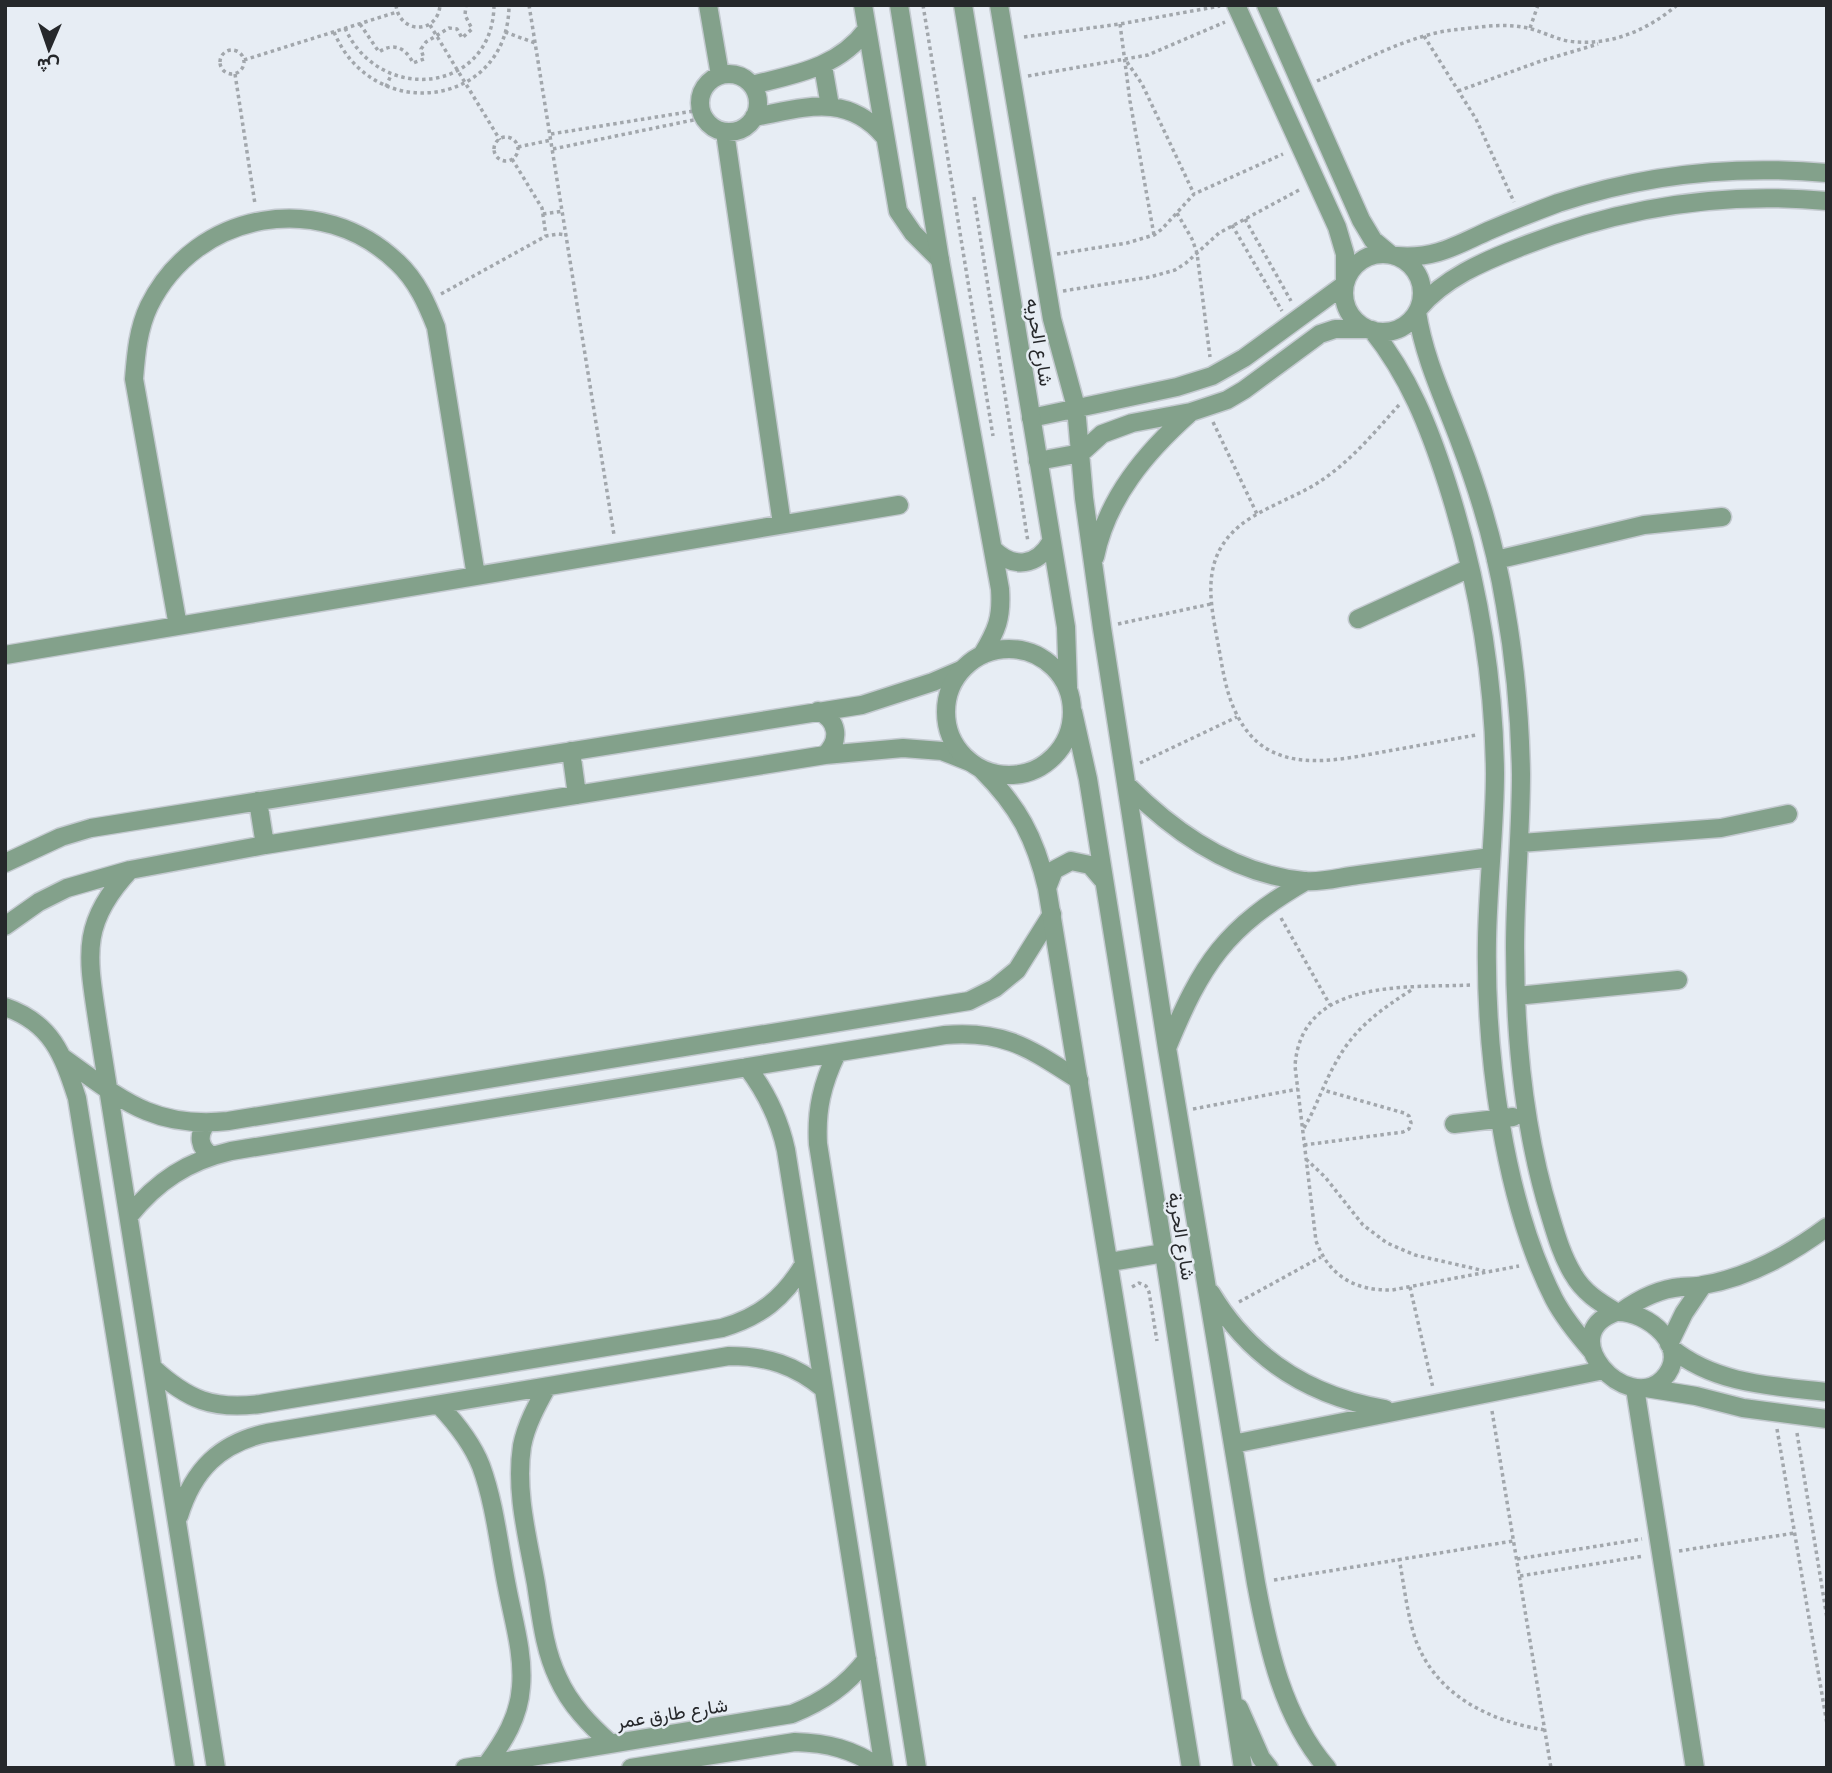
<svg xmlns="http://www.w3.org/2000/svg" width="1832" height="1773" viewBox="0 0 1832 1773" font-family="'PT Serif',Vazirmatn,serif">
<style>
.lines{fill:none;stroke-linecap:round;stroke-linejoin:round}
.minor-casing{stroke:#c4cad0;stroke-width:21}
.tertiary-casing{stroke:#c4cad0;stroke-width:21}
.path{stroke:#a2a7ac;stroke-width:3.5;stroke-dasharray:3.5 3.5;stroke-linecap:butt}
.minor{stroke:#83a18b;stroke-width:18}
.tertiary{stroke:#83a18b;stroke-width:18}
.labels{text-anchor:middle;stroke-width:5;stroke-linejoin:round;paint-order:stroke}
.street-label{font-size:19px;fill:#26282b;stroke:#e7edf4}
</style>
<rect width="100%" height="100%" fill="#e7edf4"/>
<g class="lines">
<g class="minor-casing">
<path id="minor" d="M708 5 720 75
M863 5 898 211 913 233 940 260
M999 5 1052 319 1076 407 1084 498 1102 628 1167 1048 1256 1583C1268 1648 1283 1717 1327 1768
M1236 5 1337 227 1345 254V281
M1266 5 1361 220 1373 240 1391 255
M823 66 830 106
M700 103a29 29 0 1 1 58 0a29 29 0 1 1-58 0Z
M752 85C796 74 838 68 867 29
M754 117C804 108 846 92 884 136
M725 132 782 524
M1344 293a39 39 0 1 1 78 0a39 39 0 1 1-78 0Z
M1397 256C1435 259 1455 246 1488 231 1511 221 1534 212 1558 203 1645 174 1736 165 1827 173
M1419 308C1445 278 1482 262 1518 248 1617 208 1721 191 1827 201
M1417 312C1424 358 1444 399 1460 442 1480 495 1496 549 1505 605 1515 661 1520 717 1521 774 1521 832 1515 890 1515 948 1515 1037 1524 1131 1550 1215 1556 1235 1562 1256 1573 1274 1583 1292 1599 1302 1616 1312
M1372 330C1409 376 1429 427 1447 483 1477 577 1494 674 1495 773 1495 828 1488 883 1487 939 1485 1051 1503 1198 1554 1299 1564 1318 1578 1335 1592 1351
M1031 418 1177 387 1212 376 1244 358 1344 285
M1038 461 1081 453 1102 434 1132 423 1191 412 1227 400 1244 390 1320 334 1335 329H1367
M1095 557C1107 498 1146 452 1190 413
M1496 560 1644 525 1722 517
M1358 619 1470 568
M178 626 134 379C136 354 138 329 149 306 196 210 322 189 398 263 417 281 427 304 436 327L476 576
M5 655 899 505
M818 711C838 720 841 740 825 755
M571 751 577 795
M1128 786C1176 834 1234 874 1304 881 1321 883 1341 877 1358 875 1402 869 1447 863 1491 857
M258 801 265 845
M1520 843 1721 828 1788 814
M5 863 61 837 91 828 862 705 933 682 961 670
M130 870C79 924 88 957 98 1025L216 1768
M5 926 39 902 67 888 130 870 265 845 825 755 903 748 942 751 970 762
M1516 996 1678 980
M5 1007C52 1023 63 1055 77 1098L185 1768
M1167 1048C1202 963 1225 928 1306 881
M837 1053C822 1084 816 1110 818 1144L917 1768
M62 1057C120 1098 152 1129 228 1121L969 1001 995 988 1017 970 1052 914
M747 1067C767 1093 779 1118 786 1150L884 1768
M207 1123C197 1135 199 1148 212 1156
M1454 1124 1513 1117
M129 1216C157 1181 188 1161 231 1151L945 1035C1006 1030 1030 1049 1079 1080
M1211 1293C1251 1360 1310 1396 1385 1409
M1616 1312C1647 1310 1693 1348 1663 1379 1627 1415 1552 1335 1616 1312Z
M1621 1312C1639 1299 1659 1289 1681 1287 1688 1286 1696 1287 1703 1285 1747 1278 1792 1253 1827 1227
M1669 1344 1684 1313 1703 1285
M1671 1348C1715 1384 1771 1386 1827 1392
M153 1368C188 1400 213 1410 260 1404L722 1328C760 1317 784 1298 804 1264
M547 1387C537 1405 526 1425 522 1446 515 1492 528 1539 536 1584 541 1616 544 1649 558 1678 570 1705 590 1725 611 1744
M1635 1388 1695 1768
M1646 1388 1696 1396 1743 1408 1827 1419
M439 1405C456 1423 472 1443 481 1466 495 1504 499 1547 507 1587 513 1619 524 1654 521 1687 519 1717 504 1741 487 1764
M1233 1444 1604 1370
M179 1516C193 1470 220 1443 267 1433L729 1356C767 1356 795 1365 824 1389
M465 1768 792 1714C824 1701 846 1686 867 1659
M631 1768 795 1742C827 1743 853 1749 880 1768"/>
</g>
<g class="tertiary-casing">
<path id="tertiary" d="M899 5 940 260 1000 589C1002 618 997 630 982 655
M963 5 1066 627 1068 687
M994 550C1014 569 1037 566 1051 542
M946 712a63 63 0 1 1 126 0a63 63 0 1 1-126 0Z
M1073 712 1088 779 1164 1253 1243 1768
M981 769C1018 806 1035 837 1047 888L1191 1768
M1047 888 1054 870 1071 861 1090 865 1102 879
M1110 1262 1164 1253
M1239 1708 1261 1758 1269 1768"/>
</g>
<path class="path" d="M396 5C399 34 438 35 440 5
M529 5 614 535
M923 5 993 436
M360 24 379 52C394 42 406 48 413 63L424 59 421 49 426 42 449 28 457 29 462 38 472 29 465 15 466 5
M1120 24 1130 101 1154 235
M430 25 500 140
M345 28C379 105 493 94 494 5
M1530 28 1538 5
M334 32C373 126 509 107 509 5
M505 32 535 43
M1424 36 1476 119 1514 202
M1024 37 1120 24 1220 6
M220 62a12 12 0 1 1 24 0a12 12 0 1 1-24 0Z
M244 60 397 12
M1127 62 1142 84 1194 194
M235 74 255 204
M1028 76 1148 55 1225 22
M1317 81C1359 63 1407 36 1452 30 1475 28 1500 23 1522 27 1538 29 1552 38 1568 41 1608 47 1647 31 1677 5
M386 87 391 75
M1458 91 1541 61 1598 44
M551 134 700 110
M494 149a12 12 0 1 1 24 0a12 12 0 1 1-24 0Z
M518 147 551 140
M553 149 703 118
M512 159 542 208 546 236
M974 197 1028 542
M1177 213 1192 239 1197 253 1210 357
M543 214 563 211
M1245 219 1291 301
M1232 225 1282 311
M1057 254 1127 243 1154 235 1162 229 1194 194 1283 154
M1063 291 1150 277 1175 270 1186 263 1219 233 1301 189
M441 294 546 236 558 234 567 235
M1399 405C1374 433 1350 462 1319 482 1293 499 1252 511 1232 533 1203 563 1210 601 1217 638 1222 664 1225 692 1237 715 1268 777 1332 761 1388 751 1417 746 1447 740 1476 735
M1213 422 1257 514
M1118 624 1211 604
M1140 763 1237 717
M1281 918 1330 1005
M1470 985C1405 988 1301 978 1295 1066L1316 1241C1329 1276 1355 1291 1392 1290L1519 1266
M1193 1109 1298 1089
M1304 1128C1316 1108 1323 1085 1335 1064 1354 1028 1380 1010 1413 989
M1304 1145 1403 1132 1409 1129 1411 1123 1409 1116 1404 1113 1323 1090
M1306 1159 1325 1177 1363 1225 1387 1243 1415 1255 1485 1271
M1132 1287 1139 1283 1146 1286 1149 1292 1157 1341
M1410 1287 1433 1388
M1239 1302 1321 1257
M1492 1411 1551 1768
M1777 1429 1827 1724
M1797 1433 1827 1618
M1679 1551 1795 1533
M1399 1558C1404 1585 1407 1613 1415 1638 1435 1695 1489 1721 1545 1730
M1517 1559 1642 1539
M1520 1576 1644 1556
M1274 1580 1513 1541"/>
<use href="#minor" class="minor"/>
<use href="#tertiary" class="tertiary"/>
</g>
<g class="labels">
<g class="street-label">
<text transform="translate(1040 342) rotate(81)" y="7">شارع الحريه</text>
<text transform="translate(1182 1236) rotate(81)" y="7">شارع الحرية</text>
<text transform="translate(672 1713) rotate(-9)" y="7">شارع طارق عمر</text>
</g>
</g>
<rect width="1832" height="1773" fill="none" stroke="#26282b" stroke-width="14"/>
<g transform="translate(49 49) rotate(182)" stroke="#e7edf4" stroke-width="5" paint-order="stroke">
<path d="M0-5L12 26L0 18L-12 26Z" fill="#26282b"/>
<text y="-10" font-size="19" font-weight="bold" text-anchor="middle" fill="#26282b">ش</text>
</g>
</svg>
